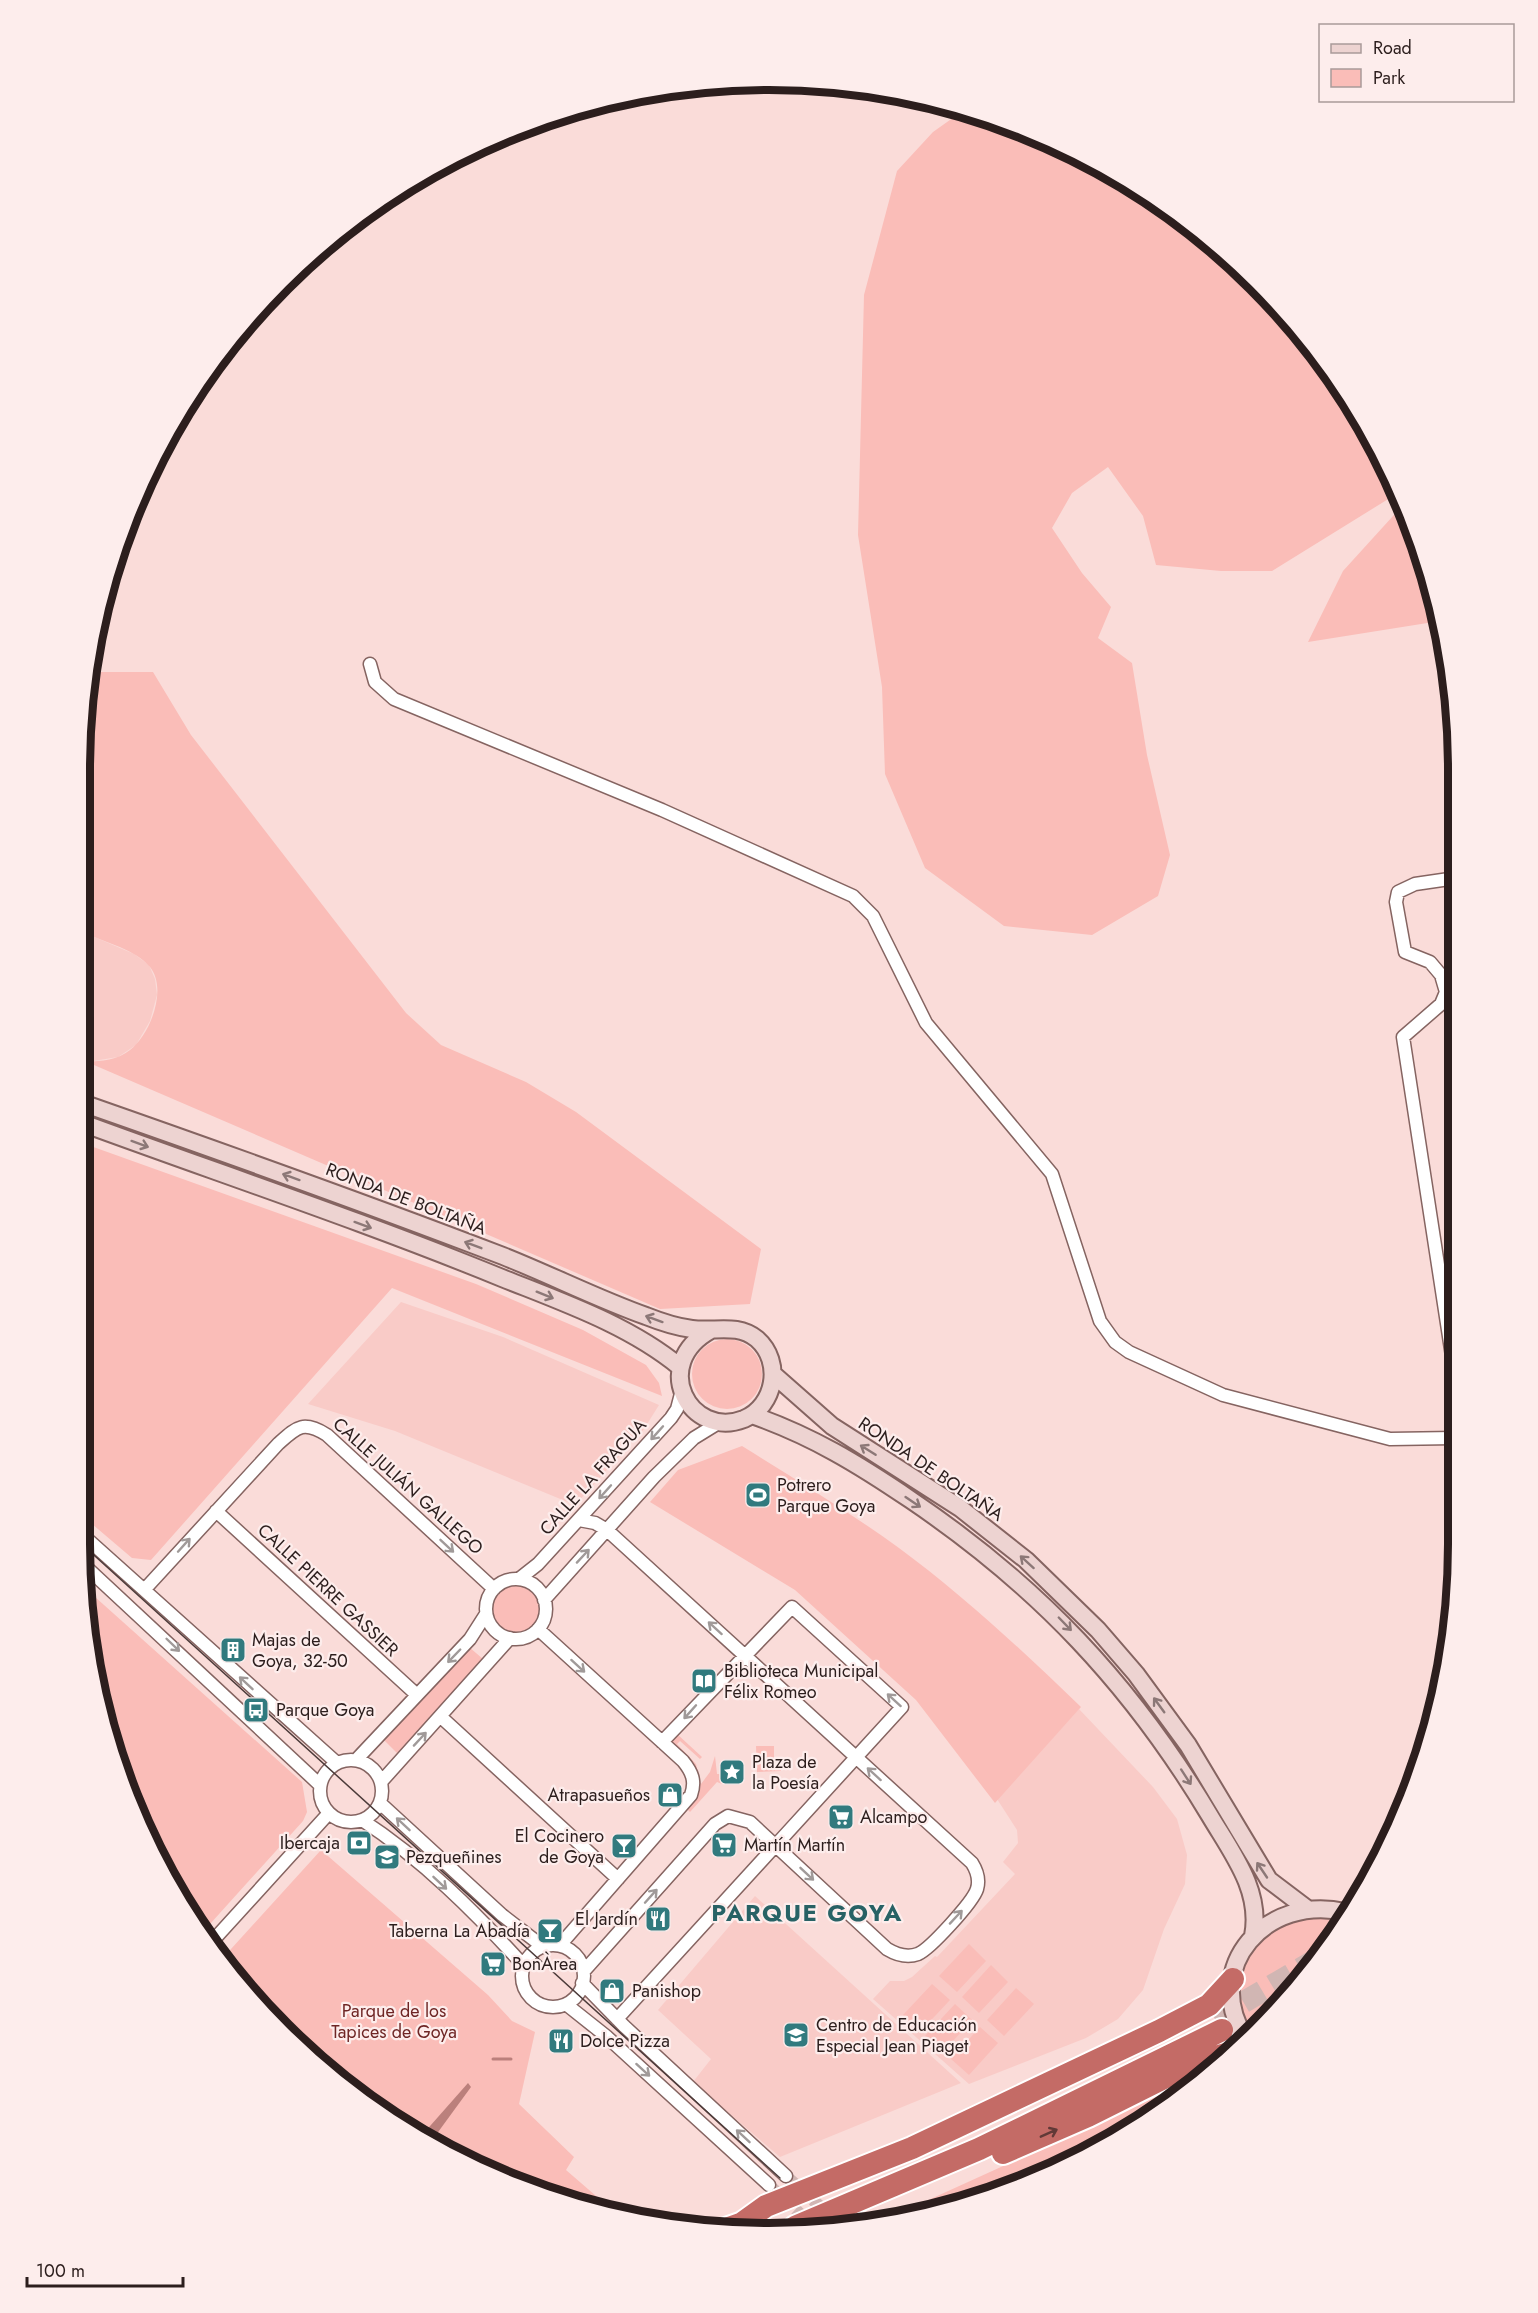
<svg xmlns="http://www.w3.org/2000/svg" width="1538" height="2313" viewBox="0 0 1538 2313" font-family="Jost,sans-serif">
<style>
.built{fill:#f9cbc7}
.green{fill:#fabdb8}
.water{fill:#bb807c}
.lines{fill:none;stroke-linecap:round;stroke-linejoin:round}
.stream{stroke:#bb807c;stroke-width:3}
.street-tunnel{stroke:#d1b6b3;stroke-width:12;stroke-dasharray:12 6;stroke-linecap:butt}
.highway-tunnel{stroke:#d1b6b3;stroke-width:22;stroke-dasharray:22 11;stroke-linecap:butt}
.street-casing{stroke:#856461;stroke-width:15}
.secondary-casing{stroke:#856461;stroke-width:20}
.highway-casing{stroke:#fff;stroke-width:26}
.street{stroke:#fff;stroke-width:12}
.secondary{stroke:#edd3d1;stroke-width:16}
.highway{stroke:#c46b66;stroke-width:22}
.tram{stroke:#4c3b3a;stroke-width:1.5}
.oneway{stroke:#8c7877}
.oneway2{stroke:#a09a99}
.oneway3{stroke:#613937}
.labels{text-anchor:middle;stroke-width:4.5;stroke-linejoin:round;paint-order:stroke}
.street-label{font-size:18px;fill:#2c1e1d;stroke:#fdedec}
.poi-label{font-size:18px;fill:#2c1e1d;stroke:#fdedec;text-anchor:start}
.park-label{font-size:18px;fill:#6f2625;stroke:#fdedec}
.district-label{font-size:24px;font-weight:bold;letter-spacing:1.5px;fill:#286265;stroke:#fdedec}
.rim{fill:none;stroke:#2c1e1d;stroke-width:8}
</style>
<rect width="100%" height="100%" fill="#fadcd9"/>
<path class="built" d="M85 933 134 954 149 965 155 979 157 995 150 1021 136 1045 118 1057 87 1062Z
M401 1302 503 1337 659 1405 644 1429 575 1505 395 1431 308 1404Z
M1079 1709 1153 1787 1177 1819 1187 1855 1185 1884 1164 1929 1143 1990 1118 2019 1086 2038 969 2084 873 1999 890 1981H904L912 1977 935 1956 937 1957 1015 1874 1003 1862 1018 1843 1017 1830 997 1799Z
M755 1896 961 2083 780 2157 693 2082 711 2059 658 2010Z"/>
<path class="green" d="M964 110 991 116 1114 172 1224 251 1316 350 1388 464 1398 493 1272 571H1221L1156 565 1143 516 1108 467 1072 493 1052 528 1082 573 1111 607 1098 638 1132 663 1147 755 1170 855 1158 896 1092 935 1004 926 925 868 885 774 882 687 858 535 864 295 897 171 933 132Z
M1403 505 1435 591 1440 621 1308 642 1343 571Z
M87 672H153L191 735 406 1013 441 1045 526 1082 576 1112 761 1249 750 1304 660 1309 87 1062C101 1061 118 1060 130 1050 150 1035 168 989 150 967 135 949 106 943 85 933Z
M85 1144 476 1284 583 1330 646 1365 659 1383 662 1396 392 1288 151 1560 132 1558 85 1518Z
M692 1374a35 35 0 1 1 70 0a35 35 0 1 1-70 0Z
M742 1446C795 1479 848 1511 899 1548 964 1596 1023 1651 1081 1707L995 1803 916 1700 795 1590 650 1502 678 1470Z
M493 1609a23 23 0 1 1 46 0a23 23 0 1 1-46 0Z
M85 1588 302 1782 307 1812 303 1821 201 1934 116 1765 85 1634Z
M469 1647 483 1659 397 1753 384 1740Z
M676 1733 702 1757 700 1759 680 1741 677 1744 696 1764 701 1784 710 1772 715 1756 717 1774H721L722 1784 717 1782 690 1812 687 1809 697 1794 668 1741Z
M756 1746H774V1761H781V1771L757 1772Z
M321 1850 488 1995 512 2021 535 2032 519 2104 574 2157 566 2170 618 2215 505 2181 349 2091 251 1999 221 1960Z
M1316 1915 1340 1919 1287 1999 1252 2032C1229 1999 1241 1946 1276 1926 1287 1920 1304 1918 1316 1915Z
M969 1944 986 1961 957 1992 939 1976Z
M991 1965 1008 1982 979 2013 962 1997Z
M932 1984 950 2000 920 2032 903 2015Z
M1016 1988 1034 2004 1004 2036 987 2020Z
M955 2004 972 2020 943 2052 925 2036Z
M980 2027 998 2043 969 2075 951 2059Z
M1198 2082C1132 2144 970 2216 880 2222L1184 2084Z"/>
<path class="water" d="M468 2083 471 2087 433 2139 423 2134Z"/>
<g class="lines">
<path class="stream" d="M493 2059H511"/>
<path class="street-tunnel" d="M786 2176 840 2224
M769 2185 810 2223"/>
<path class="highway-tunnel" d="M1215 2019 1312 1962"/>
<g class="street-casing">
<path id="street" d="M370 664 375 682 394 699 662 810 853 896 873 916 926 1023 1052 1174 1100 1321 1115 1342 1129 1352 1223 1395 1390 1439 1454 1438
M1454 1369 1403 1037 1441 1004 1446 992 1441 975 1430 962 1405 952 1396 902 1398 892 1415 884 1456 878
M216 1511 417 1695
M579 1520 595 1523 607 1530 972 1863C977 1871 980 1879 977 1889 973 1902 930 1949 918 1954 907 1958 897 1955 887 1949L750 1822 728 1816 715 1824 584 1971
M85 1537 337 1763
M85 1566 320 1785
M519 1579 538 1564 671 1418 677 1409 682 1390
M486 1609a30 30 0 1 1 60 0a30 30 0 1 1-60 0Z
M145 1589 278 1444C297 1427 303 1420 327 1435L494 1589
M544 1600 654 1477 694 1438 720 1422
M538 1629 683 1761C692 1772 696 1781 691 1795L560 1945
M441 1717 618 1879
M320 1791a31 31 0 1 1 62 0a31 31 0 1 1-62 0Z
M356 1760 470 1639 486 1614
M381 1782 510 1638
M380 1803 502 1915 542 1946
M362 1820C422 1859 476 1913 524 1966
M522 1976a31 31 0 1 1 62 0a31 31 0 1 1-62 0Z
M209 1945 329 1813
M582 1983 624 2026 786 2176
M567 2005 606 2036 769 2185
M617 2019 902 1707 792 1607 662 1742"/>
</g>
<g class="secondary-casing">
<path id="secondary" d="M85 1104C225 1153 365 1203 503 1256 551 1275 598 1299 646 1316 661 1322 676 1327 692 1329 716 1332 737 1323 757 1339 783 1362 775 1406 744 1419 690 1440 649 1364 711 1330
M85 1124C224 1175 365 1222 502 1278 562 1302 629 1325 680 1367
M773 1374 832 1426 960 1508 1026 1560 1098 1630 1136 1674 1188 1745 1269 1880 1306 1908
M752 1415C812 1436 858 1464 911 1500 1038 1586 1131 1684 1210 1816 1232 1853 1262 1891 1253 1936
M1245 2038C1201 1966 1267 1894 1345 1912
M1172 2079 1204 2076"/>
</g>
<g class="highway-casing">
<path id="highway" d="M1003 2153 1088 2116 1194 2063 1229 2053
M741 2224 766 2206 912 2148 1159 2031 1209 2005 1233 1979
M795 2227 979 2149 1222 2030
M720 2231 754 2219"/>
</g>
<use href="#street" class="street"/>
<use href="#secondary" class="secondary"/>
<use href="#highway" class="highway"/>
<path class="tram" d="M85 1547 780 2178"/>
</g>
<defs><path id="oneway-shaft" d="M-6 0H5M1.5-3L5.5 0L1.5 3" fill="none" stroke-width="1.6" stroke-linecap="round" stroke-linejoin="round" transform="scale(1.5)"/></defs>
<g class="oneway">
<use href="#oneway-shaft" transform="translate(140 1144) rotate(20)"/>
<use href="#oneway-shaft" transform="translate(291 1177) rotate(-160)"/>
<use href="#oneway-shaft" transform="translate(363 1225) rotate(20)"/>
<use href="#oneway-shaft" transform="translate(473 1245) rotate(-159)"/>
<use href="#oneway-shaft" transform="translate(545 1295) rotate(22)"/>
<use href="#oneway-shaft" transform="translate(654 1319) rotate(-160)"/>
<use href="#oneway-shaft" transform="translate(868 1450) rotate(-148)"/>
<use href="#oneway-shaft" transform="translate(913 1502) rotate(34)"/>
<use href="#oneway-shaft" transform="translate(1027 1562) rotate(-138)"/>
<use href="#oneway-shaft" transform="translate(1065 1624) rotate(46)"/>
<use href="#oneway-shaft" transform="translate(1159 1705) rotate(-126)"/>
<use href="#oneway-shaft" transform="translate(1186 1777) rotate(57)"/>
<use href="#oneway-shaft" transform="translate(1262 1870) rotate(-124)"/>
</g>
<g class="oneway2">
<use href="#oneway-shaft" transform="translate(657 1433) rotate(132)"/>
<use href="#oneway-shaft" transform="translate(605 1492) rotate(132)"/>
<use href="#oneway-shaft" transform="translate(184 1545) rotate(-48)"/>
<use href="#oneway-shaft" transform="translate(447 1546) rotate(43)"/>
<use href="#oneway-shaft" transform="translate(583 1556) rotate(-47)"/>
<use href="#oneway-shaft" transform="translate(715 1628) rotate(-138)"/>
<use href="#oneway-shaft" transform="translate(173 1645) rotate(44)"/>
<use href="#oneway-shaft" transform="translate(454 1656) rotate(134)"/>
<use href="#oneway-shaft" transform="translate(578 1666) rotate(42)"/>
<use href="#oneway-shaft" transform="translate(246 1683) rotate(-137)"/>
<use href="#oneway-shaft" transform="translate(894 1700) rotate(-138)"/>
<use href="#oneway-shaft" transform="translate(690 1712) rotate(132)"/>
<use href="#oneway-shaft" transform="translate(420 1739) rotate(-47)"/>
<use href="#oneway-shaft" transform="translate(874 1774) rotate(-138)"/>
<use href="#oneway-shaft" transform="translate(403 1824) rotate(-137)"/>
<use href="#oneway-shaft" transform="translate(807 1874) rotate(43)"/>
<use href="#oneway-shaft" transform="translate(440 1883) rotate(43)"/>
<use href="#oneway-shaft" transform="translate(651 1896) rotate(-48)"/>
<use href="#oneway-shaft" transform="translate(956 1917) rotate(-47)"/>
<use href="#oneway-shaft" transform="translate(643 2070) rotate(42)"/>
<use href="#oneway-shaft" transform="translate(743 2136) rotate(-137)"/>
</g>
<use class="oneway3" href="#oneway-shaft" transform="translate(1049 2133) rotate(-24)"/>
<defs>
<g id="stadium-square" transform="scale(1.35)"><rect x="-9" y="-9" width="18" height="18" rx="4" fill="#317a7e" stroke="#fdedec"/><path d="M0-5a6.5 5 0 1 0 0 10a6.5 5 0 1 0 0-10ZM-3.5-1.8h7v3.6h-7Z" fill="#fff"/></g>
<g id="building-square" transform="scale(1.35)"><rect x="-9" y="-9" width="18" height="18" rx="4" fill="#317a7e" stroke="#fdedec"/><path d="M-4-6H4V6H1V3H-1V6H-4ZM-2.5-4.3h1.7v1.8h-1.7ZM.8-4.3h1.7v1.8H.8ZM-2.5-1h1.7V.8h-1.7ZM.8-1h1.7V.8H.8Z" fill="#fff"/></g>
<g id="library-square" transform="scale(1.35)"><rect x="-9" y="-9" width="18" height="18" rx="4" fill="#317a7e" stroke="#fdedec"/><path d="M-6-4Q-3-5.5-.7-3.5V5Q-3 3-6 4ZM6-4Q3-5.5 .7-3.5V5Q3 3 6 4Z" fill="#fff"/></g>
<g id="bus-square" transform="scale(1.35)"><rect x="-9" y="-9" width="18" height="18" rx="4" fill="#317a7e" stroke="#fdedec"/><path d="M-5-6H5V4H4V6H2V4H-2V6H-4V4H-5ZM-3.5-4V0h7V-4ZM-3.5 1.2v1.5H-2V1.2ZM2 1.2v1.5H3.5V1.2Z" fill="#fff"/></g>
<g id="sight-square" transform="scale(1.35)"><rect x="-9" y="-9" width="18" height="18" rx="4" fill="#317a7e" stroke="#fdedec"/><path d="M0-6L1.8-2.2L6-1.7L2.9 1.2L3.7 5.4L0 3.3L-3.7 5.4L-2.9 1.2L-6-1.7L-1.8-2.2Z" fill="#fff"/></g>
<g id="shop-square" transform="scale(1.35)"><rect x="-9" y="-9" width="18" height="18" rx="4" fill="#317a7e" stroke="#fdedec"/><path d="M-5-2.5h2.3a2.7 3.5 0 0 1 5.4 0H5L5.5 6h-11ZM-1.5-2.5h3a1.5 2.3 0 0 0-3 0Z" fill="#fff"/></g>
<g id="supermarket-square" transform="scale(1.35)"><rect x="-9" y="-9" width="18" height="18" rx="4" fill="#317a7e" stroke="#fdedec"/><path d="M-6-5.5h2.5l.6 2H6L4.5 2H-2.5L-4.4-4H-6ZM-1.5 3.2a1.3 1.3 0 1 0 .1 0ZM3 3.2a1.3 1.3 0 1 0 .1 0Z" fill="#fff"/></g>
<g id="bank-square" transform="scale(1.35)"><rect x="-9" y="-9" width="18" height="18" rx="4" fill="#317a7e" stroke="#fdedec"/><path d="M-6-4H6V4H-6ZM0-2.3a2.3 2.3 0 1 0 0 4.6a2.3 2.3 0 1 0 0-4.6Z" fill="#fff"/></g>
<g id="bar-square" transform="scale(1.35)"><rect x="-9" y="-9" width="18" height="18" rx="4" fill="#317a7e" stroke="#fdedec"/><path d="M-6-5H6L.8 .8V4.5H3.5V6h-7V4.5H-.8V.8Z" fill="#fff"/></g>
<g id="school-square" transform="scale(1.35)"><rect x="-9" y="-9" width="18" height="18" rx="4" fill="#317a7e" stroke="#fdedec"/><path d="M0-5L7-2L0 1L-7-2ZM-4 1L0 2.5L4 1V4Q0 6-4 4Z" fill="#fff"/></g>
<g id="restaurant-square" transform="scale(1.35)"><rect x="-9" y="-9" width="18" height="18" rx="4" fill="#317a7e" stroke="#fdedec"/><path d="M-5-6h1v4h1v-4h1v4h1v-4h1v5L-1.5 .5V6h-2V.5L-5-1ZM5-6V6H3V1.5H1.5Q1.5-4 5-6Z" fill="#fff"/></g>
</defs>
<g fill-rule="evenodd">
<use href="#stadium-square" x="758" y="1495"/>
<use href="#building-square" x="233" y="1650"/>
<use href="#library-square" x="704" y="1681"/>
<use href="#bus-square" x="256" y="1710"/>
<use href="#sight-square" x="732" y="1772"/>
<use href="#shop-square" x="670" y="1795"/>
<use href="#supermarket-square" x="841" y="1817"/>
<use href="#bank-square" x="359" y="1843"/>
<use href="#supermarket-square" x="724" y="1845"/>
<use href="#bar-square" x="624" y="1846"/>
<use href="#school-square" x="387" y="1857"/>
<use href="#restaurant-square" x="658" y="1919"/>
<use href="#bar-square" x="550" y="1931"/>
<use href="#supermarket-square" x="493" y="1964"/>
<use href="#shop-square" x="612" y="1991"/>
<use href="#school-square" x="796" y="2035"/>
<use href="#restaurant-square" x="561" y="2041"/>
</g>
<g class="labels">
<g class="street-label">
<text transform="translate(406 1199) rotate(21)" y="6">RONDA DE BOLTAÑA</text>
<text transform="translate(931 1469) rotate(34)" y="6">RONDA DE BOLTAÑA</text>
<text transform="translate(593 1477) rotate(-48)" y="6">CALLE LA FRAGUA</text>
<text transform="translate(408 1486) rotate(42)" y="6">CALLE JULIÁN GALLEGO</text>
<text transform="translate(328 1590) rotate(43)" y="6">CALLE PIERRE GASSIER</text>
</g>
<g class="poi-label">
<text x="777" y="1491">Potrero<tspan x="777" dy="21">Parque Goya</tspan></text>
<text x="252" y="1646">Majas de<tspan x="252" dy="21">Goya, 32-50</tspan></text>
<text x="724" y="1677">Biblioteca Municipal<tspan x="724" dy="21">Félix Romeo</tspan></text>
<text x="276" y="1716">Parque Goya</text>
<text x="752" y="1768">Plaza de<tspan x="752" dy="21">la Poesía</tspan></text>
<text x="650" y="1801" text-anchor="end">Atrapasueños</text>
<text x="860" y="1823">Alcampo</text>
<text x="604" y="1842" text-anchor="end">El Cocinero<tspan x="604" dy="21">de Goya</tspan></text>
<text x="340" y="1849" text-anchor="end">Ibercaja</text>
<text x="744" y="1851">Martín Martín</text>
<text x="406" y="1863">Pezqueñines</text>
<text x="638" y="1925" text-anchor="end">El Jardín</text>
<text x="530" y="1937" text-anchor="end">Taberna La Abadía</text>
<text x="512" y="1970">BonÀrea</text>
<text x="632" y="1997">Panishop</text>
<text x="816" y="2031">Centro de Educación<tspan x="816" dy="21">Especial Jean Piaget</tspan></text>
<text x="580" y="2047">Dolce Pizza</text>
</g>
<g class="park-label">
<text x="394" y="2017">Parque de los<tspan x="394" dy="21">Tapices de Goya</tspan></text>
</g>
<g class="district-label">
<text x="807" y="1921">PARQUE GOYA</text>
</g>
</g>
<path d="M0 0H1538V2313H0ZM769 90H769A679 679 0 0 1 1448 769V1544A679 679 0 0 1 769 2223H769A679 679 0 0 1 90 1544V769A679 679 0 0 1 769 90Z" fill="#fdedec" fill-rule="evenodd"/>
<path class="rim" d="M769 90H769A679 679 0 0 1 1448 769V1544A679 679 0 0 1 769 2223H769A679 679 0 0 1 90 1544V769A679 679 0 0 1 769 90Z"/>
<rect x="1319" y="24" width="195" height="78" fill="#fdedec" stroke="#a99a99" stroke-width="1.5"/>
<rect x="1331" y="44" width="30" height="9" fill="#edd3d1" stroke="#a99a99" stroke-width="1.5"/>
<text x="1373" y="54" font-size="18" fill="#2c1e1d">Road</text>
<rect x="1331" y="69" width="30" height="18" fill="#fabdb8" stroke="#a99a99" stroke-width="1.5"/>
<text x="1373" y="84" font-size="18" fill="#2c1e1d">Park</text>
<path d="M27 2277v9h156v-9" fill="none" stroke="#2c1e1d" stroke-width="3"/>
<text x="36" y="2277" font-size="18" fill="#2c1e1d" stroke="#fdedec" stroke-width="4.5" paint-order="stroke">100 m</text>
</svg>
